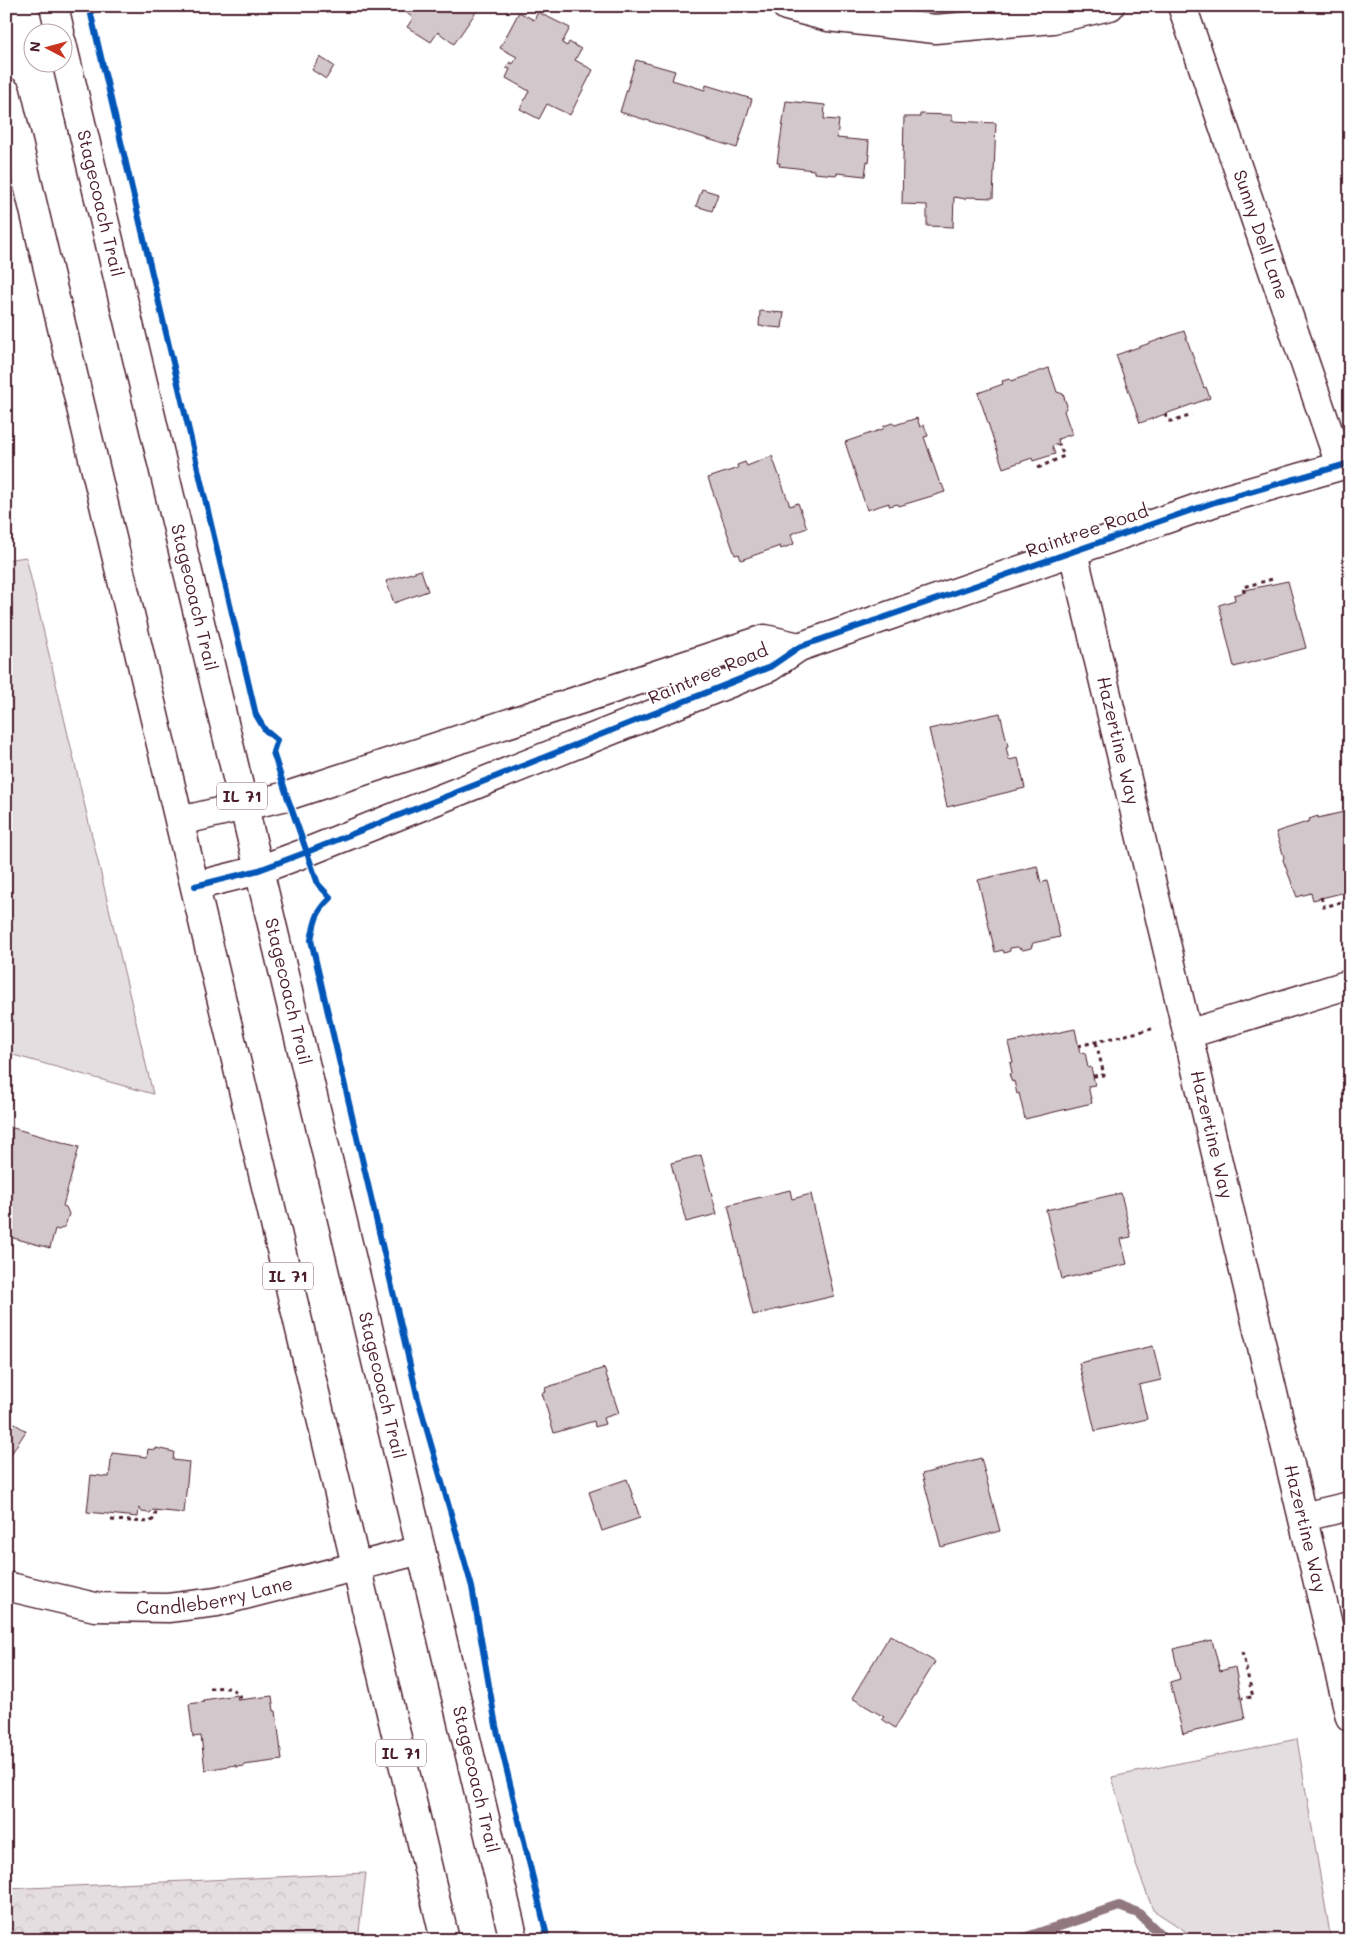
<svg xmlns="http://www.w3.org/2000/svg" width="1356" height="1946" viewBox="0 0 1356 1946" font-family="Mali,sans-serif">
<style>
.green{fill:#e5dee0;stroke:#987e86}
.forest{fill:url(#forest-crowns);stroke:#987e86}
.lines{fill:none;stroke-linecap:round;stroke-linejoin:round}
.stream{stroke:#91787e;stroke-width:10}
.building{fill:#d2c7cb;stroke:#4a1f2b}
.minor-casing{stroke:#4a1f2b;stroke-width:31}
.major-casing{stroke:#4a1f2b;stroke-width:31}
.path{stroke:#4a1f2b;stroke-width:3;stroke-dasharray:4 4;stroke-linecap:butt}
.minor{stroke:#fff;stroke-width:28}
.major{stroke:#fff;stroke-width:28}
.cycleway-casing{stroke:#fff;stroke-width:9}
.cycleway{stroke:#0057b8;stroke-width:6}
.labels{text-anchor:middle;stroke-width:4;stroke-linejoin:round;paint-order:stroke}
.shield{fill:#fff;stroke:#80626b;stroke-width:1}
.shield-label{font-size:16px;font-weight:bold;fill:#4a1f2b}
.street-label{font-size:18px;fill:#4a1f2b;stroke:#fff}
</style>
<defs>
<pattern id="forest-crowns" width="20" height="18" patternUnits="userSpaceOnUse" patternTransform="scale(1.25)"><rect width="20" height="18" fill="#e5dee0"/><path d="M2 6a3 3 0 1 1 6 0M12 15a3 3 0 1 1 6 0" fill="none" stroke="#c6bec0"/></pattern>
</defs>
<rect width="100%" height="100%" fill="#fff"/>
<filter id="ink" filterUnits="userSpaceOnUse"><feTurbulence type="fractalNoise" baseFrequency=".02" numOctaves="2"/><feDisplacementMap in="SourceGraphic" scale="10" xChannelSelector="R" yChannelSelector="G"/><feConvolveMatrix kernelMatrix="1 2 1 2 8 2 1 2 1" color-interpolation-filters="sRGB"/></filter>
<g filter="url(#ink)">
<path class="green" d="M26 557 153 1094 6 1053V560Z
M1297 1739 1331 1940H1199L1153 1910 1136 1865 1112 1777Z"/>
<path class="forest" d="M366 1873 358 1940H6V1889Z"/>
<g class="lines">
<path class="stream" d="M1018 1940 1119 1906 1138 1913 1166 1940"/>
</g>
<path class="building" d="M398 6H480L454 44 438 32 431 42 407 27 413 18Z
M519 12 534 20 538 12 570 28 562 43 567 46 569 42 581 49 575 60 593 70 570 115 547 104 539 119 520 109 529 91 506 78 510 69 506 68 510 62 513 64 517 57 500 48Z
M320 57 334 66 326 79 312 70Z
M636 60 675 71 672 80 705 90 706 85 752 99 737 148 620 112Z
M786 101 825 105 824 119 839 120 837 138 869 141 868 154H870L869 162 867 161 865 176 837 173V175L814 173V170L779 166 780 163H777Z
M920 114 952 115V121L996 123 993 198 966 197V199L954 197 953 227 927 226V205L902 204 904 117H920Z
M702 189 718 194 712 211 696 206Z
M760 311 784 313 782 328 759 326Z
M1184 331 1204 388 1206 387 1210 398 1140 423 1116 355Z
M1049 368 1057 392 1063 394 1067 406 1064 411 1072 434 1058 439 1059 444 1052 446 1055 454 1033 461 1032 458 1003 468 978 393 1003 384 1002 381 1010 379 1011 381Z
M917 418 920 427 924 425 928 436 924 437 940 484H942L945 492 899 506 898 504 889 506V503L867 510 845 442 883 429 884 426 892 423 895 425Z
M772 456 790 506 798 503 807 528 791 534 794 544 781 549 780 546 741 560 739 554 735 555 708 478 738 468 737 465 745 462 747 466Z
M421 570 428 591 394 603 386 581Z
M1288 581 1306 648 1234 667 1219 605 1235 600 1234 595 1245 592V590Z
M1000 713 1008 746 1006 747 1009 760 1018 758 1025 788 947 807 929 729Z
M1348 811 1350 891 1313 900 1311 893 1297 897 1283 860 1284 857 1276 832 1310 821 1309 819 1318 816V818Z
M1037 866 1041 883 1047 881 1048 885 1060 937 1033 943 1031 948 1023 950 1017 947 1010 948V951L1004 953 1003 950 995 952 978 880Z
M1075 1029 1080 1053 1085 1052 1088 1068 1091 1067 1095 1085 1088 1086 1092 1103 1025 1119 1019 1093 1017 1094 1014 1081 1012 1082 1009 1074 1012 1073 1010 1063 1013 1062 1008 1043Z
M6 1126 79 1147 63 1206 66 1207 69 1214 65 1226 59 1230 55 1229 50 1248 6 1236V1183L9 1175 6 1174Z
M701 1155 717 1214 686 1222 671 1163Z
M790 1190 792 1199 811 1194 834 1296 753 1315 728 1205Z
M1121 1193 1131 1237 1121 1239 1127 1264 1062 1279 1046 1210Z
M1153 1346 1161 1380 1139 1385 1147 1419 1095 1431 1079 1363Z
M604 1368 619 1413 603 1418 605 1424 595 1427 594 1421 554 1433 542 1393 546 1392 545 1388Z
M6 1418 26 1431 6 1462Z
M156 1448 174 1452 173 1460 189 1462 184 1513 153 1510 150 1513 142 1512 139 1508 138 1517 87 1512 91 1475 109 1477 112 1453 147 1457 148 1449 156 1450Z
M981 1458 1000 1531 941 1547 922 1474Z
M627 1479 640 1518 602 1531 589 1492Z
M890 1635 935 1662 895 1728 882 1719 884 1717 852 1698Z
M1212 1640 1220 1671 1235 1667 1245 1719 1183 1734 1170 1682 1180 1679 1173 1649Z
M237 1695 238 1700 272 1696 274 1711H276L282 1760 244 1765 245 1766 236 1767V1765L205 1770 201 1736 193 1737 189 1704 204 1702 203 1700Z"/>
<g class="lines">
<g class="minor-casing">
<g id="minor">
<path d="M786 6 828 17 935 29 1053 19 1110 6"/>
<path id="s1" d="M1182 6 1340 465"/>
<path id="s2" d="M1073 552 1350 1717"/>
<path d="M180 821 287 796 765 639 799 647"/>
<path d="M195 886 259 870 307 852 770 667 799 647 1215 502 1350 463"/>
<path d="M1188 1034 1350 984"/>
<path d="M1303 1517 1350 1506"/>
<path id="s3" d="M6 1586 95 1607 168 1608 217 1602 421 1550"/>
</g>
</g>
<g class="major-casing">
<g id="major">
<path d="M54 6 60 32"/>
<path id="s4" d="M62 43 514 1940"/>
<path d="M6 92 445 1940"/>
</g>
</g>
<path class="path" d="M1165 414 1169 421H1175L1192 415
M1038 468 1064 456 1059 444
M1244 593 1243 587 1273 579
M1321 897 1324 907 1348 900
M1078 1046 1156 1028
M1093 1076 1104 1075 1096 1042
M111 1520 150 1522 155 1518 156 1510
M1242 1652 1253 1697 1242 1698
M209 1688C224 1688 233 1684 242 1700"/>
<use href="#minor" class="minor"/>
<use href="#major" class="major"/>
<g class="cycleway-casing">
<path id="cycleway" d="M89 6 256 715 265 730 277 740 273 752 287 796 318 884 331 898C316 912 315 920 311 940L418 1399 472 1587 496 1726 548 1940
M195 886 259 870 307 852 770 667 799 647 1215 502 1350 463"/>
</g>
<use href="#cycleway" class="cycleway"/>
</g>
</g>
<g class="labels">
<g class="shield">
<rect x="217" y="782.5" width="50" height="27" rx="4"/>
<rect x="263" y="1262.5" width="50" height="27" rx="4"/>
<rect x="376" y="1739.5" width="50" height="27" rx="4"/>
</g>
<g class="shield-label">
<text x="242" y="802">IL 71</text>
<text x="288" y="1282">IL 71</text>
<text x="401" y="1759">IL 71</text>
</g>
<g class="street-label">
<text dy="6" stroke="none"><textPath href="#s4" startOffset="165">Stagecoach Trail</textPath></text>
<text dy="6" stroke="none"><textPath href="#s1" startOffset="242">Sunny Dell Lane</textPath></text>
<text transform="translate(1087 531) rotate(-19)" y="6">Raintree Road</text>
<text dy="6" stroke="none"><textPath href="#s4" startOffset="570">Stagecoach Trail</textPath></text>
<text transform="translate(708 674) rotate(-23)" y="6">Raintree Road</text>
<text dy="6" stroke="none"><textPath href="#s2" startOffset="194">Hazertine Way</textPath></text>
<text dy="6" stroke="none"><textPath href="#s4" startOffset="975">Stagecoach Trail</textPath></text>
<text dy="6" stroke="none"><textPath href="#s2" startOffset="599">Hazertine Way</textPath></text>
<text dy="6" stroke="none"><textPath href="#s4" startOffset="1380">Stagecoach Trail</textPath></text>
<text dy="6" stroke="none"><textPath href="#s2" startOffset="1004">Hazertine Way</textPath></text>
<text dy="6" stroke="none"><textPath href="#s3" startOffset="212">Candleberry Lane</textPath></text>
<text dy="6" stroke="none"><textPath href="#s4" startOffset="1785">Stagecoach Trail</textPath></text>
</g>
</g>
<rect width="1356" height="1946" fill="none" stroke="#fff" stroke-width="25"/>
<rect x="12" y="12" width="1331" height="1921" fill="none" stroke="#4a1f2b" stroke-width="2" filter="url(#ink)"/>
<g transform="translate(48 48) rotate(276)"><circle r="24" fill="#ffffff" stroke="#b7a5aa"/>
<path d="M0-4L9 19L0 12L-9 19Z" fill="#c8321e"/>
<text y="-8" font-size="14" font-weight="bold" text-anchor="middle" fill="#4a1f2b">N</text>
</g>
</svg>
